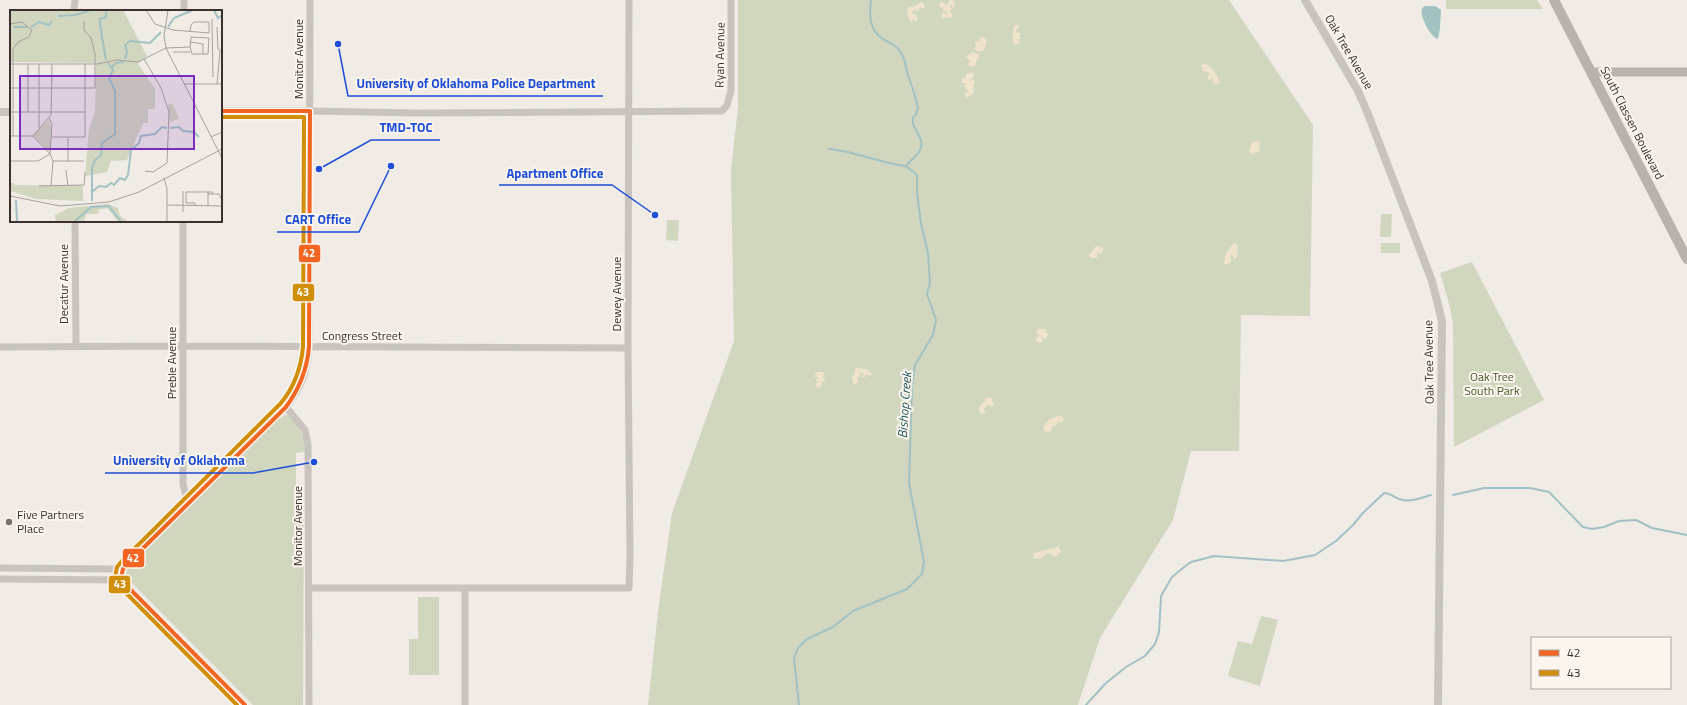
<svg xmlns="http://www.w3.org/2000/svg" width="1687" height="705" viewBox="0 0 1687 705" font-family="'Titillium Web',sans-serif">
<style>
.green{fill:#d1d6bf}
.sand{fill:#efe3cc}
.water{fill:#a1c2c1}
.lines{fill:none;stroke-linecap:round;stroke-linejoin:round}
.stream{stroke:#a1c2c1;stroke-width:2}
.minor{stroke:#c9c3be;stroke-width:7}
.tertiary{stroke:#c9c3be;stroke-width:8}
.secondary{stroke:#bab3ae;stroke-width:9}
.primary{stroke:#b8b1ad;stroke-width:10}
.bus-1-casing{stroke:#fbf5ee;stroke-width:7}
.bus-2-casing{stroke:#fbf5ee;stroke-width:7}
.bus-1{stroke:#f26522;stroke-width:4}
.bus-2{stroke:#d18e09;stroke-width:4}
.poi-dot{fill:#7a716c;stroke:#fbf5ee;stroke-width:1.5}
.labels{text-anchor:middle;stroke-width:4;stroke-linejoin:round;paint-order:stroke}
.street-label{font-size:12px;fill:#3b302b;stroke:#fbf5ee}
.park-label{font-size:12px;fill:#4a5a2e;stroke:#fbf5ee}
.poi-label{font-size:12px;fill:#3b302b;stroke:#fbf5ee;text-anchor:start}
.water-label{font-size:13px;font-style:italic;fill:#1f5a5e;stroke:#fbf5ee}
.inset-river{fill:none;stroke:#a1c2c1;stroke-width:2}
.inset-road{fill:none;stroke:#a8a09b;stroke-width:1}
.view{fill:#7b2cbf;fill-opacity:0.15;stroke:#7b2cbf;stroke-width:2}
.inset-edge{fill:none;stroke:#3b302b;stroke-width:2}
.leader{fill:none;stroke:#1d4ed8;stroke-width:1.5}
.callout-dot{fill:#1d4ed8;stroke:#fbf5ee;stroke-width:1.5}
.callout-label{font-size:13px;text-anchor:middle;font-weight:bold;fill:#1d4ed8;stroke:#fbf5ee;stroke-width:4;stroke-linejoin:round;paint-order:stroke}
.line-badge{stroke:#fbf5ee;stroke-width:1.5}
.badge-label{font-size:11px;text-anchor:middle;font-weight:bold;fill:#fff}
</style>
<rect width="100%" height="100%" fill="#f0ebe5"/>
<path class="green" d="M738 0H1229L1313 125 1310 316 1241 315 1239 451H1191L1173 520 1100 638 1078 705H648L658 611 672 513 734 341 731 171 738 107Z
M1446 0H1537L1543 9H1446Z
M1381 214H1392L1391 237H1380Z
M667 220H679L678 241 666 240Z
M1381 243H1400V253H1381Z
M1472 262 1544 400 1454 447 1453 323 1448 300 1440 273Z
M286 415H289C300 429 305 434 305 452L296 453V495L304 496 303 705H253L127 578 126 573 128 568 278 419Z
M418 597H439V675H409V639H418Z
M1261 616 1278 620 1260 686 1228 676 1238 641 1252 644Z"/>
<path class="sand" d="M950 0H953L955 3 954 8 951 5 949 6 952 9 949 11 953 14 951 18 946 17 945 19 942 18 941 15 943 13 947 14V12L943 11 942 9 945 7 940 8 939 4 942 2 947 5Z
M922 2 925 6 923 9 920 7 918 11H916L915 8 914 11H912V13L917 15V21H915L913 19 912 22 910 21 907 14 908 7 915 6Z
M1015 25 1020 26 1016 30 1017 33 1020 32V39H1017L1020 42 1016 45 1013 43C1013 35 1012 31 1015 25Z
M983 37 987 40 984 50 978 52 974 48 976 46 975 42 978 41 980 43 979 39Z
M972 52 979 54V57L976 61V65L971 67 968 64 970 61 966 57Z
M1204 64C1213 65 1216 75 1220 82L1219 83 1215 84 1213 82V78L1210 80 1208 79V76L1210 74 1208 72 1206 73 1205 70 1203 72 1201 65Z
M971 72 973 73 974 76 970 80 971 81 973 79 975 82 973 85 974 88 973 94 966 98 965 92 967 93 968 91 964 86 967 84 962 83V78H966L965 75Z
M1257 141 1260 142 1259 149 1261 151 1251 154 1249 151 1252 143Z
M1234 243 1238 246 1237 254 1238 256 1234 259 1232 254 1230 257 1232 261 1225 265 1224 263 1226 253Z
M1096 246 1102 247 1103 252 1099 254 1097 252V258H1092L1089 255Z
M1038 329H1046L1048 335 1046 339 1041 337 1044 341 1040 343 1036 341V339L1039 335 1036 332Z
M857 368 866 369 872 374 869 376 867 374 864 378 862 376 865 372 861 374 859 372 860 377H857L858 382 854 385 852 377 855 374V369Z
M817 372H823L824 374 823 377 825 378 824 382H821L822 386 818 388 815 385 818 382 816 381V379L819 377H814Z
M987 397 993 399 992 401 994 404 991 407 990 405 986 406 984 410 986 412 982 415 979 411 980 405 986 401 985 399Z
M1058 416H1062L1064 420 1061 423 1058 421 1057 425H1053L1050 432 1044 431 1043 428 1048 420Z
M1058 547 1060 549 1061 553H1058L1057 556H1053L1051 553 1048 554 1046 553 1045 556H1043L1041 559 1033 558 1034 553Z"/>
<path class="water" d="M1425 6H1435L1441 10 1440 28 1438 39C1430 37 1419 15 1422 8Z"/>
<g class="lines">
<path class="stream" d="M829 149C855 151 879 163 906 166
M1453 495 1484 488H1530L1549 492 1583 527 1592 529 1604 527 1619 521 1636 520 1652 528 1687 535
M799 705 794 658 798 648 807 639 833 627 853 611 907 589 922 574 924 562 909 483 912 387 915 365 933 335 936 320 927 294 930 282 928 253 921 224 917 193V175L906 166C910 161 915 157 919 152 928 137 910 131 913 117L916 115 918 107C915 95 911 84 907 72 906 66 905 60 902 54 898 46 890 43 883 39 869 30 869 15 871 0
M1086 705 1106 683 1126 667 1145 656 1155 644 1159 632 1161 596 1172 577 1183 568 1191 562 1214 556 1283 561 1315 555 1336 541 1353 525 1362 514 1384 493C1390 493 1394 497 1399 499 1410 503 1421 498 1431 495"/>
<path class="minor" d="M74 11 75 0
M184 11V0
M310 111 418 113 722 111 727 105 731 91V0
M75 221 76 347
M183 221V484L188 503
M0 347 183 346 628 348
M286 407 305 430 308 445 309 705
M0 568 123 569
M0 579 123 580
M309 588H629L630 556 628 348 629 0
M245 705 130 589 123 580 121 572 126 565 286 407C302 387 307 372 309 347L310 0
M465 705V588"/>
<path class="tertiary" d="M1305 0 1358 91 1368 114 1432 281 1442 321 1438 705
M221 111H310
M0 112H11"/>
<path class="secondary" d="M1592 72H1687"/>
<path class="primary" d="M1554 0 1687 259"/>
<g class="bus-1-casing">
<path id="bus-1" d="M221 111H310L309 347C307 370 300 388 286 407L126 565 123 569 121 577 130 589 245 705"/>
</g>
<g class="bus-2-casing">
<path id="bus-2" d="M221 117H304L303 347C301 368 295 386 281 403L122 561 117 567 115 577 126 593 237 705"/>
</g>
<use href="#bus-1" class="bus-1"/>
<use href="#bus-2" class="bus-2"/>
</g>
<circle class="poi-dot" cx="9" cy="522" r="4"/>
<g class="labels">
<g class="street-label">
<text transform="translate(1349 52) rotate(60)" y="4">Oak Tree Avenue</text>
<text transform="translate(720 55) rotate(-89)" y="4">Ryan Avenue</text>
<text transform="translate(299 59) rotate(-90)" y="4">Monitor Avenue</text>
<text transform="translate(1632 123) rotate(63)" y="4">South Classen Boulevard</text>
<text transform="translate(64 284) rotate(-90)" y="4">Decatur Avenue</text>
<text transform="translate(617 294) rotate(-90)" y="4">Dewey Avenue</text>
<text x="362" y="340">Congress Street</text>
<text transform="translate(1429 362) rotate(-91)" y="4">Oak Tree Avenue</text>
<text transform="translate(172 363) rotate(-90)" y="4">Preble Avenue</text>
<text transform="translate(298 526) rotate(-90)" y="4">Monitor Avenue</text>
</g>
<g class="park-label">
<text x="1492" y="381">Oak Tree<tspan x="1492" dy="14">South Park</tspan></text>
</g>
<g class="poi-label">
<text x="17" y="519">Five Partners<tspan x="17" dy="14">Place</tspan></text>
</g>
<g class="water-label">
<text transform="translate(904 405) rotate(-86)" y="5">Bishop Creek</text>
</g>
</g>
<g transform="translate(10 10)">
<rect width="212" height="212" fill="#f0ebe5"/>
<path d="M0 0H113L137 46 128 54 145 79V99H138V113H133L117 150 101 151 97 162 75 166 79 119 85 102 86 53 0 52ZM162 93 169 108 160 113 158 95ZM39 110 41 118 40 143 23 125ZM0 173H4L5 175 73 176V191L26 189 0 181ZM98 194 108 198 110 206 119 212H109L97 198 89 200 88 204H76L74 212H46L45 205 59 198Z" fill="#d1d6bf"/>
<path class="inset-river" d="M96 0V7L90 9V15L96 50M204 0 208 8 212 5M48 6 65 5 82 0M3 17H17M21 17 29 12 39 15 42 11M158 17 164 8 183 0M115 49 117 42 115 35 120 31 140 33 151 22M102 57 106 53 114 52M160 118 169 117 173 121 184 122 189 127M82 182 89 176 96 177 101 173 104 175 110 168 115 170 118 165 121 140 129 133 131 126 145 124 152 117 157 118M6 190 7 212M82 191V158L85 150 91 145 92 133 105 124V81L99 68 103 60 98 53M82 197 99 196 111 212M64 212 82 196"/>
<path class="inset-road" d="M136 0 145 14 163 20 199 23V12H184L181 15 180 21M158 0 154 26 156 38 212 148M202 9 203 67M0 14 12 12 22 20 19 27 8 32 3 39V126M207 17 208 39 212 41M180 32 193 34V44M156 38 180 37 182 44H198L199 28 181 27 180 37M163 42H180M134 49 151 78 159 102 157 153 143 162 135 161M0 54H87L107 50 128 52 156 38M18 54V102M29 54V118M174 74H212M207 74 210 41M0 78H85V44L81 28 74 20V11M0 102H75M39 108 42 114 40 144 43 151 41 176M0 126H23M23 126 41 105 42 54M42 127H75V54M201 127 212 122M0 151H28L40 144 23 126M43 151H74M58 151V127M56 160 58 176M154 168 157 179V212M29 176 74 175 75 162M198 182V196M198 184H209L212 190M0 186 50 196 99 192 129 182 212 139M157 195 212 196M185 196V193H176V182H202L203 184M173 202V181"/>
<path class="view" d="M10 66H184V139H10Z"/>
<rect width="212" height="212" class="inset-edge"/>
</g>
<path class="leader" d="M338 44L348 96H603M319 169L371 140H440M655 215L612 185H499M391 166L359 232H277M314 462L253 473H105"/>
<g class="callout-dot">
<circle cx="338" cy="44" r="4"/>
<circle cx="319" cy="169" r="4"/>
<circle cx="655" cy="215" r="4"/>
<circle cx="391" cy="166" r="4"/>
<circle cx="314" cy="462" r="4"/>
</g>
<g class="callout-label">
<text x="476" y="88">University of Oklahoma Police Department</text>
<text x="406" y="132">TMD-TOC</text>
<text x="555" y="178">Apartment Office</text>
<text x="318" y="224">CART Office</text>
<text x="179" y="465">University of Oklahoma</text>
</g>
<g class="line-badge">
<rect x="298" y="244" width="23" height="19" rx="4" fill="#f26522"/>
<rect x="292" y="283" width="23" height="19" rx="4" fill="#d18e09"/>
<rect x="122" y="548" width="23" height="20" rx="4" fill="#f26522"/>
<rect x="108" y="575" width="23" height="19" rx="4" fill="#d18e09"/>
</g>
<g class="badge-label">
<text x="309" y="257">42</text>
<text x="303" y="296">43</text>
<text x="133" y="562">42</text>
<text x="120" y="588">43</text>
</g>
<rect x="1531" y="637" width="140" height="52" fill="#fbf5ee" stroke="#aea6a0"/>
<rect x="1539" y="650" width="20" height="6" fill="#f26522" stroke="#aea6a0"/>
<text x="1567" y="657" font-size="12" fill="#3b302b">42</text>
<rect x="1539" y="670" width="20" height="6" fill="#d18e09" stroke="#aea6a0"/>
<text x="1567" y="677" font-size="12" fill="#3b302b">43</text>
</svg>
